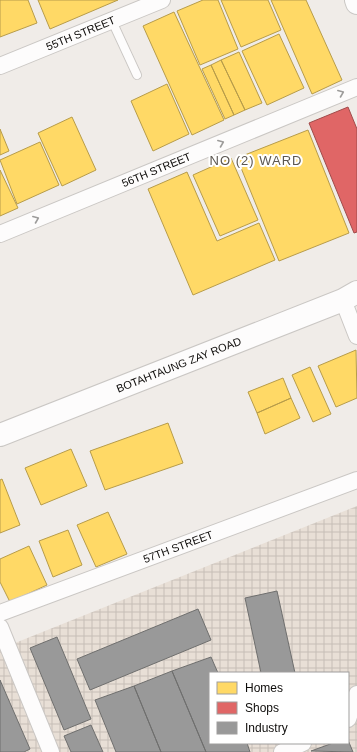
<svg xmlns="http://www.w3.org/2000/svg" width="357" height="752" viewBox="0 0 357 752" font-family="Arial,sans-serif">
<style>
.industrial{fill:url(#industrial-grid);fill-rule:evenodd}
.homes{fill:#ffd966;stroke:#b79c4a}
.shops{fill:#e06666;stroke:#a14b4a}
.industry{fill:#999;stroke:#6f6f6e}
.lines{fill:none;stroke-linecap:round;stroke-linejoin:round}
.service-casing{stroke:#cac7c4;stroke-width:10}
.minor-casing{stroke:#cac7c4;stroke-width:18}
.secondary-casing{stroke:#cac7c4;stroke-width:24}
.service{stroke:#fdfcfc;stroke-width:8}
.minor{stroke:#fdfcfc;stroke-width:16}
.secondary{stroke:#fdfcfc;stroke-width:22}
.oneway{stroke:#9d9c9b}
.labels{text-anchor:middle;stroke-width:4;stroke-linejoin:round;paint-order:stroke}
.street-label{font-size:11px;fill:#0e0c0a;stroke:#fff}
.quarter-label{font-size:13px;letter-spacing:1px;fill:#5c5751;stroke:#fff}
</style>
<defs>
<pattern id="industrial-grid" width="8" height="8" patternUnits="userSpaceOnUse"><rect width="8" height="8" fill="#e8dfd6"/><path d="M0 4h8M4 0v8" fill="none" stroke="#c6beb6"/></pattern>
</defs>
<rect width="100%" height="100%" fill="#f0ece8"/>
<path class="industrial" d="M357 506V752H0V649ZM210 673H348V743H210Z"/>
<path class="homes" d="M0 0H28L37 23 0 37Z
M38 0H118L50 29Z
M203 0H218L238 49 200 65 177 11Z
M221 0H268L281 30 241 47Z
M271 0H306L342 80 312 94Z
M174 12 224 120 192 135 143 26Z
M279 34 304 88 267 105 242 51Z
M239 52 262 103 245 110 221 60Z
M221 60 245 110 234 115 211 65Z
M211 65 234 115 225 119 202 69Z
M167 84 189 134 153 151 131 101Z
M72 117 96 170 62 186 38 133Z
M0 129 9 151 0 155Z
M308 130 349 233 279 261 237 158Z
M40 142 59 185 17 204 0 160Z
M231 158 258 220 220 236 193 175Z
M0 170 18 208 0 216Z
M187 172 217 241 259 223 275 260 193 295 148 189Z
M356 350 357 398 336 407 318 366Z
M310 367 331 414 313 422 292 375Z
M283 378 291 398 257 413 248 392Z
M291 398 300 418 265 434 257 413Z
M168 423 183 463 105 490 90 451Z
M71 449 87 486 41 505 25 468Z
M2 479 20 525 0 533V480Z
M108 512 127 554 96 567 77 525Z
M68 530 82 565 53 577 39 541Z
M29 546 47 585 10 602 0 582V559Z"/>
<path class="shops" d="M348 107 357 129V232L354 233 309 123Z"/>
<path class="industry" d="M277 591 295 673H261L245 598Z
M198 609 211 640 90 690 77 659Z
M57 637 91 719 64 730 30 648Z
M211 657 218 673H210V743H247L250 752H206L172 671Z
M172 671 206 752H161L134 686Z
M0 680 30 749 24 752H0Z
M134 686 161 752H116L95 700Z
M91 725 103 752H71L64 736Z
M348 740 353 752 311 751 333 743H348Z"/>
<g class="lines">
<g class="service-casing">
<path id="service" d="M112 21 137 75"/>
</g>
<g class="minor-casing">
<g id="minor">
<path id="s1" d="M0 66 162 0"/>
<path id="s2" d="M0 234 357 87"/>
<path d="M343 300 357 336"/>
<path id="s3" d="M0 613 357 480"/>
<path d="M0 627 51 752"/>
<path d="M348 719 357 694"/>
<path d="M282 752 303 743"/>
</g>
</g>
<g class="secondary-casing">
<g id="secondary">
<path d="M356 0 357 3"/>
<path id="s4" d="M0 435 343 300 357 292"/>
</g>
</g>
<use href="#service" class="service"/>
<use href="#minor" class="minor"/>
<use href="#secondary" class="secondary"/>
</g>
<defs><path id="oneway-chevron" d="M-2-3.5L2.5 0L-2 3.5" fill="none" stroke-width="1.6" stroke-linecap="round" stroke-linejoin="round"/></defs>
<g class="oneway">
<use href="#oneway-chevron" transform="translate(341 93) rotate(-22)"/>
<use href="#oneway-chevron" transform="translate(221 143) rotate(-22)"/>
<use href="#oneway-chevron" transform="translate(36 219) rotate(-22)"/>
</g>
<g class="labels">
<g class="street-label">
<text dy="4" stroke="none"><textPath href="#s1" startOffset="87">55TH STREET</textPath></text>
<text dy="4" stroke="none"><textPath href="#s2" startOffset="169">56TH STREET</textPath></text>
<text dy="4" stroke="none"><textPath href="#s4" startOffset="192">BOTAHTAUNG ZAY ROAD</textPath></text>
<text dy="4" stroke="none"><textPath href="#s3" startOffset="190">57TH STREET</textPath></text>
</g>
<g class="quarter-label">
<text x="256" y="165">NO (2) WARD</text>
</g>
</g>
<rect x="209" y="672" width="140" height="72" fill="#ffffff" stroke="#9f9e9d"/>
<rect x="217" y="682" width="20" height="12" fill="#ffd966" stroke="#9f9e9d"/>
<text x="245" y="692" font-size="12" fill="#0e0c0a">Homes</text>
<rect x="217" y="702" width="20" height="12" fill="#e06666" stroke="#9f9e9d"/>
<text x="245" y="712" font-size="12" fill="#0e0c0a">Shops</text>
<rect x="217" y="722" width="20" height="12" fill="#999999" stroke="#9f9e9d"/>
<text x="245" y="732" font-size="12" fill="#0e0c0a">Industry</text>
</svg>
